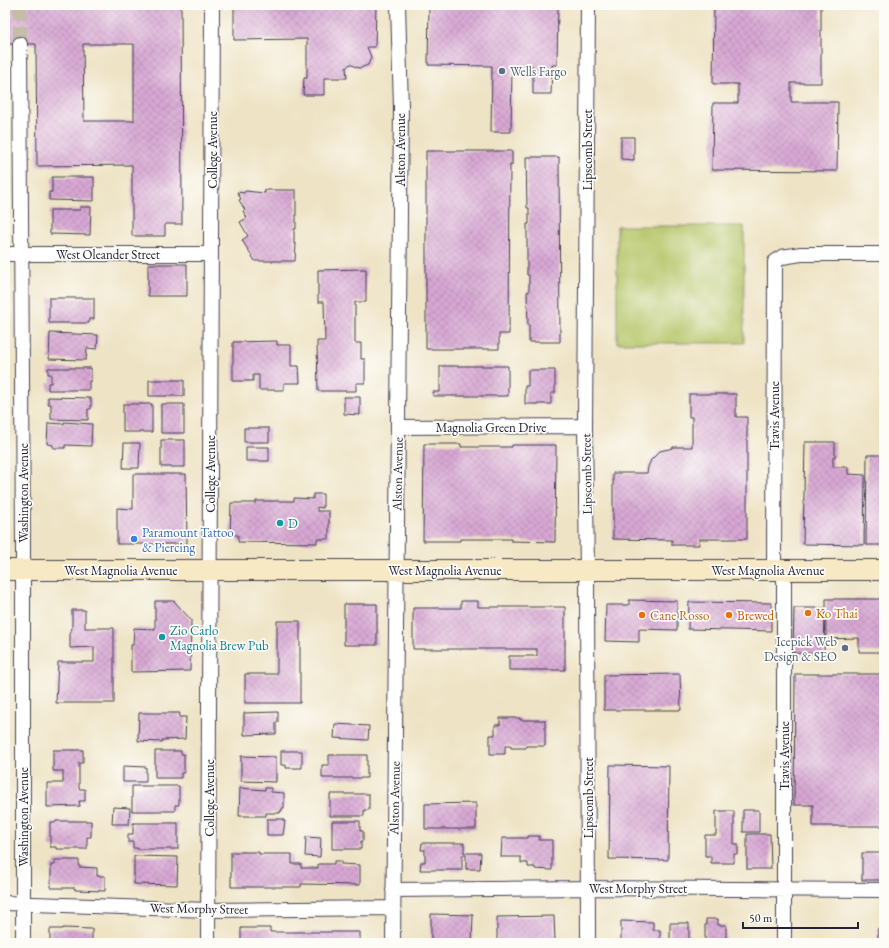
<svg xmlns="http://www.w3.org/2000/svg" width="889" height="948" viewBox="0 0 889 948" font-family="'EB Garamond',serif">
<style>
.park{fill:#b5c567;stroke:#6c7451}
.building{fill:url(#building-cross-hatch);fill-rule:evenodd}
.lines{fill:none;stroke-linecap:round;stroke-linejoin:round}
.street-tunnel{stroke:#c5bca9;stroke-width:14;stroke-dasharray:14 7;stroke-linecap:butt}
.street-casing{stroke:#413f50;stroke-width:16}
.secondary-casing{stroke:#413f50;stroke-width:22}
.street{stroke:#fff;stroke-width:14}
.secondary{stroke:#f6e9c3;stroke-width:20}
.service-dot{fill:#5c6f8a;stroke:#fdfcf7;stroke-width:1.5}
.culture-dot{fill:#0f9aa8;stroke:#fdfcf7;stroke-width:1.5}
.shop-dot{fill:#3f7fe0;stroke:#fdfcf7;stroke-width:1.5}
.food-dot{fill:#e8710a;stroke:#fdfcf7;stroke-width:1.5}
.labels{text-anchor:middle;stroke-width:3.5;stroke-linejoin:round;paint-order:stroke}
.service-label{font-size:13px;fill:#4e5e75;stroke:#fdfcf7;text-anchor:start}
.street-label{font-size:13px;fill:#22223b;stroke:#fdfcf7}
.culture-label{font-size:13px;fill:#0d838f;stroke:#fdfcf7;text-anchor:start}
.shop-label{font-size:13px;fill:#366cbe;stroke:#fdfcf7;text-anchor:start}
.food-label{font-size:13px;fill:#c56008;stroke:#fdfcf7;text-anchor:start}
</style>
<defs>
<pattern id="building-cross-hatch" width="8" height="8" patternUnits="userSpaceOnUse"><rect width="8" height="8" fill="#d7a7d3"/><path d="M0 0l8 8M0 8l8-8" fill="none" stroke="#b88fb6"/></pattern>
</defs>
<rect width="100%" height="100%" fill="#fdfcf7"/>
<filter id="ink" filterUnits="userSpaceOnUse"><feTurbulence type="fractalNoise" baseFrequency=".025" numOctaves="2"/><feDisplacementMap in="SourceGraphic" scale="8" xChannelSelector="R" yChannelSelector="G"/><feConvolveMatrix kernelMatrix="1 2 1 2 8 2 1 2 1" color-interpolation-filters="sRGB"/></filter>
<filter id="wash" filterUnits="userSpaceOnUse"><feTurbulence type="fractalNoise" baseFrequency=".012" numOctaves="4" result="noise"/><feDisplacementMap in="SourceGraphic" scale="16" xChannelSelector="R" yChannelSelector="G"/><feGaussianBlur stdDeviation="0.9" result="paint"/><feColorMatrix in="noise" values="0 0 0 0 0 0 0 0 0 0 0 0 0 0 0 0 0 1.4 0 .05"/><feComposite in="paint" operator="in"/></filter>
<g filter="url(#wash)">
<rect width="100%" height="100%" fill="#eee3c5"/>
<path class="park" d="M617 226H744V343H617Z"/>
<g id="blocks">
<path class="building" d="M5 5H181L182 224H165V236H132V165L37 166 36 44H5ZM83 44H134V121H84Z
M234 5H376L375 47H367L371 57 368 65 360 68 356 67 350 64 346 68 347 78H324V95H303L304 78H307V39L234 40Z
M429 5H558L557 65H552L551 94H533V66H512L511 132H491L492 66 428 65Z
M714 5H821V83H791V102H838L837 171 712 170 713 103H738V84H713Z
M621 137H634V160L621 159Z
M426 151H512V165H510L509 334H499V349H426Z
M526 157H559L560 342H529V325H528L527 292H529V275H527V224H529V208H527Z
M52 177H94V201L49 200V192H52Z
M265 190H296V229H294V244H296L295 261H255L242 240 248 236 240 222 247 218 243 211 245 210 239 200 241 199 237 192 244 193 245 191 265 193Z
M80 207H91L90 235 50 234V210H80Z
M148 264H187V296H148Z
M366 269V302H355V343H361V359H365V383H356V391H318L317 341H325L324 302H318V270Z
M49 298H94V319H89V323H49Z
M50 333 98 335 97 349 87 348 86 360 49 359Z
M277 341V345H291V366H299L300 383H284V390H259V375H253V381H233V342Z
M440 366H508V396H433V392H440Z
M48 368H91V381H89V390H48V383H51V374H48Z
M528 370H555V393H551V404H525V386H528Z
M149 380H184V396H149Z
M689 394H736V417H747V539H699V545H672V540L613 539V473H647L648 467 651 460 660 451 673 448V447H692V417H689Z
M48 397 91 398V409H88V420L51 419V404H48Z
M344 397H360V415L344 414Z
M123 404H152V432H123Z
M161 404H184V433H161Z
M64 422 92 424 91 446 65 445V448H53V445L47 444 48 423 64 424Z
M244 428H269V442H244Z
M161 440H185V467H161Z
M805 442H835V457H833V467H848V474L865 475 864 545 803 544Z
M124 443H140L139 468H123Z
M424 444H461V447H512V445H556L555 542 511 541V539H460V541H423Z
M246 447H269V461H246Z
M867 455H884V545H866Z
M133 474H186L187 544H117V508L133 509Z
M313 494H323V508L317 507V511H329V539H317V543L238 542V535H230L231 503H256V501H294V498L313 499Z
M826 599H884V652H859V638L826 639Z
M629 600 677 601V630L639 629V642L605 641 606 605H629Z
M155 601H174L191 620 190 671 131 672V645H133L134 628 155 629Z
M461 601H478V607H565V670H509V656H537V649H413V608H461Z
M689 602 771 603V631L688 629Z
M344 604H377V645H344Z
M794 608H825L824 654 793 653Z
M72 610H85V628H114V703H56L58 662H94V647L70 648V633L72 628Z
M277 621H300V703H245V674H277Z
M680 674 681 710H604V675Z
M795 674H884V826H813V805H794Z
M278 712V722H276V734L244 735V713Z
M139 713H180L179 717H186L185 739 162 740V742L138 741Z
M500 718H520V720H545V746H526V748H511V746H505V754H490V735H495V725H500Z
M335 724 369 726 368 740 334 738Z
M53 750H83V763H79V789H85V801H79L80 806 47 807V783H63V771H53Z
M155 751H181V754H184V773H181V778H155Z
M281 751H302V768H286V765H281Z
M329 755H367V778H322V765H329Z
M241 756 276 757V782L241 781Z
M610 765 669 766 668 860 609 859Z
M123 766 146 767V782H123Z
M132 786H179V805H175V811H132Z
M240 788 265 790V788H271V792L284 793V808H282V811H280V813H266V816H239Z
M330 794H369V810H364V816H330Z
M476 803V829H425V804Z
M113 807 130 808 129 824H112Z
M743 810H759V832H743Z
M716 811H734V844H738V854H734V863H711V856H705V835H716Z
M267 819H283V821H285L283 835H267Z
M56 821H91V837H87V849H56V847H50V822H56Z
M332 821H360V831H363V841H361V849H332Z
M133 823H178V849H137V848H133V842H128V834H133Z
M747 834H770L771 869H747Z
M528 836H539V840H552V870L535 869V867H528V863H521V857H501L502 838H528Z
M306 837 321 838 320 857 305 856Z
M422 843H464V853H481L480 869H466V855H462V870H420L421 862H425V850H421Z
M231 852H259V854H292V864H301V868H318V864H334V861H341V864L360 865V885L301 884V887H231Z
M862 853H884V880H862Z
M134 856 178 857 177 885 134 884Z
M55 860H79V867L97 868V876H105V891L75 890V888H51V865H55Z
M431 914 473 915 472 943 454 942V940H431Z
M554 916 555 941H532V943H497V917Z
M706 919H718V925H726V943H705V925H706Z
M621 921 653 922V930H660V943H621Z
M670 923H689V941L670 940Z
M63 928 92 929V943H50V929H63Z
M241 928H270V932H360V943H241Z
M878 928H884V943H878Z"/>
</g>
</g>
<g filter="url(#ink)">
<use href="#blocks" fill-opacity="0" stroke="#413f50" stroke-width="1"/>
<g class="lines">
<path class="street-tunnel" d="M20 5V44"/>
<g class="street-casing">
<path id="street" d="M588 5 585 426 587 570 588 943
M20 44 23 548V943
M5 254H211
M398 427 585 426
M774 570 775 262 782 257 801 254H884
M784 570V943
M393 890 588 888 884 890
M5 903 209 910 393 908
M208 943 212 5
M393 943 401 107 398 5"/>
</g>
<g class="secondary-casing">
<path id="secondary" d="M5 570H884"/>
</g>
<use href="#street" class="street"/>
<use href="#secondary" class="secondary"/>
</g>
</g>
<g class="service-dot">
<circle cx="502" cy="71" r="4"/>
<circle cx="845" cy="648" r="4"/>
</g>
<g class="culture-dot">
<circle cx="280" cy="523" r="4"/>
<circle cx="162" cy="637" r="4"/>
</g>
<circle class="shop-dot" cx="134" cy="539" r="4"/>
<g class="food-dot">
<circle cx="808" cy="613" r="4"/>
<circle cx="642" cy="615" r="4"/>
<circle cx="729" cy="615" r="4"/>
</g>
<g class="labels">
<g class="service-label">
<text x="510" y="76">Wells Fargo</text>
<text x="837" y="646" text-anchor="end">Icepick Web<tspan x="837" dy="15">Design &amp; SEO</tspan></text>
</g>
<g class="street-label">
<text transform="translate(212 150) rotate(-90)" y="5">College Avenue</text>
<text transform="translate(400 150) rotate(-90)" y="5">Alston Avenue</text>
<text transform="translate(587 150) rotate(-90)" y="5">Lipscomb Street</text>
<text x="108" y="259">West Oleander Street</text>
<text transform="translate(774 416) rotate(-90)" y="5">Travis Avenue</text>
<text x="491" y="432">Magnolia Green Drive</text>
<text transform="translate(210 474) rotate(-90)" y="5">College Avenue</text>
<text transform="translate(397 474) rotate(-89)" y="5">Alston Avenue</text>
<text transform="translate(586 474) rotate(-91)" y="5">Lipscomb Street</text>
<text transform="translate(23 493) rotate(-90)" y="5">Washington Avenue</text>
<text x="121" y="575">West Magnolia Avenue</text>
<text x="445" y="575">West Magnolia Avenue</text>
<text x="768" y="575">West Magnolia Avenue</text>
<text transform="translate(784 756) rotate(-90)" y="5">Travis Avenue</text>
<text transform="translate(209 798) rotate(-90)" y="5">College Avenue</text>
<text transform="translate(394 798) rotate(-89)" y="5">Alston Avenue</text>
<text transform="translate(588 798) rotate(-90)" y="5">Lipscomb Street</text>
<text transform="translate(23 817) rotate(-90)" y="5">Washington Avenue</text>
<text x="638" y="893">West Morphy Street</text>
<text transform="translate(199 908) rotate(1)" y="5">West Morphy Street</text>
</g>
<g class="culture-label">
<text x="288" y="528">D</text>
<text x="170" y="635">Zio Carlo<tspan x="170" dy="15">Magnolia Brew Pub</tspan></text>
</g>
<g class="shop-label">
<text x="142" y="537">Paramount Tattoo<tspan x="142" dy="15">&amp; Piercing</tspan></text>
</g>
<g class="food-label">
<text x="816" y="618">Ko Thai</text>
<text x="650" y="620">Cane Rosso</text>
<text x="737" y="620">Brewed</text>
</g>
</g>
<rect width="889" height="948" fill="none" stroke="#fdfcf7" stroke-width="20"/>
<path d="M743 922v6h115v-6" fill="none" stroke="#22223b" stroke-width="2"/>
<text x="749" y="922" font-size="12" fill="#22223b" stroke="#fdfcf7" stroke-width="3" paint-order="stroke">50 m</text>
</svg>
